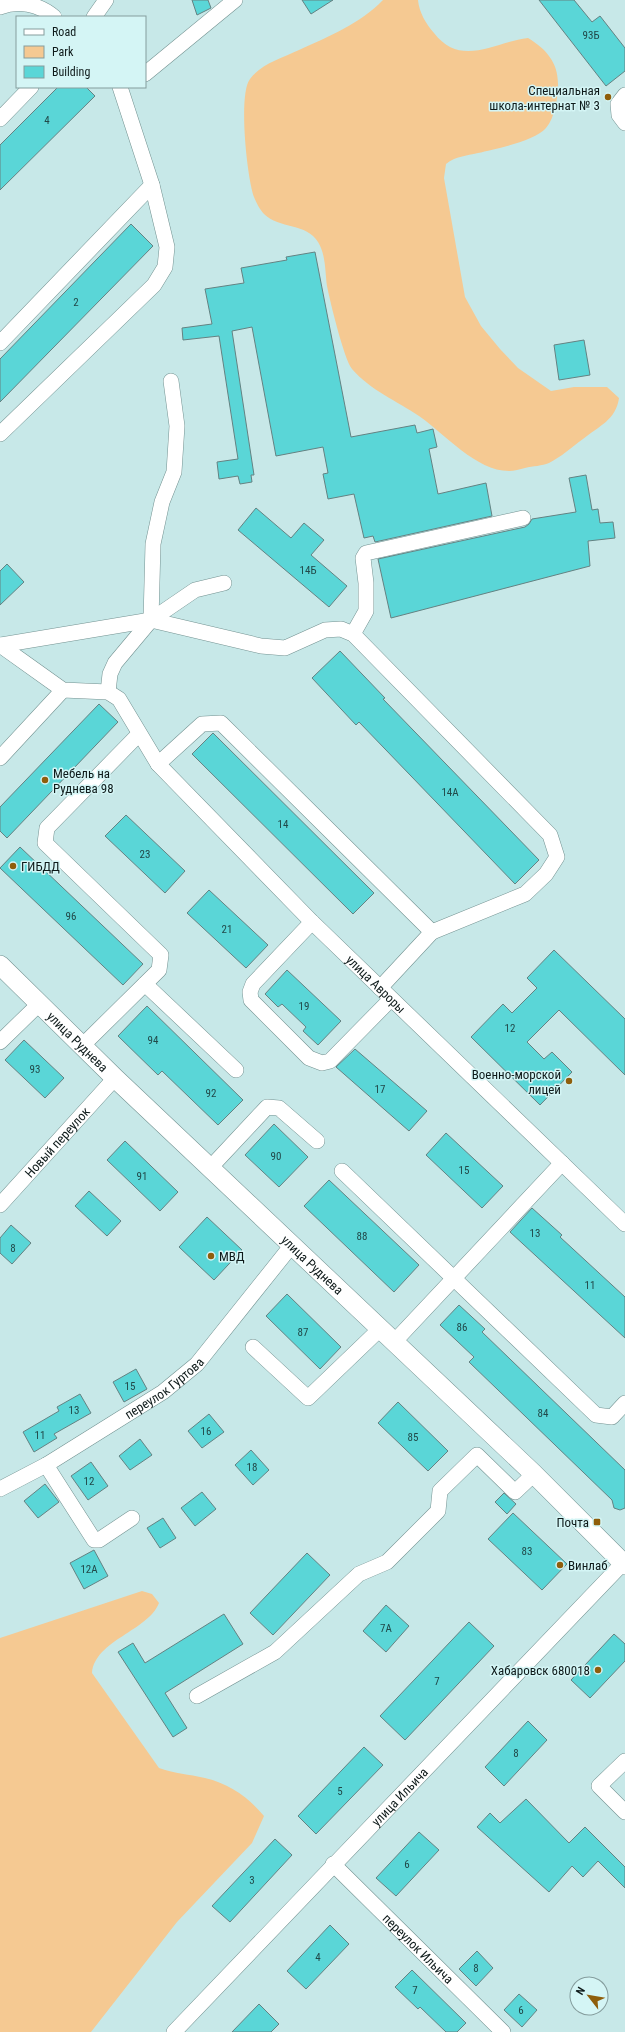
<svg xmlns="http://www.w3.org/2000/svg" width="625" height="2032" viewBox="0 0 625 2032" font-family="'Roboto Condensed',sans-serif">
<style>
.green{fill:#f5c992}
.building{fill:#5ad6d7;stroke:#648282}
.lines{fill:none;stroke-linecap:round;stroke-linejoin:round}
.minor-casing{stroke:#739291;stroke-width:16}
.major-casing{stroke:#739291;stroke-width:20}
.minor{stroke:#fff;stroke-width:15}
.major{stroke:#fff;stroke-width:19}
.poi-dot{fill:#8f5e0b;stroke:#d4f5f5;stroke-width:1.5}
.labels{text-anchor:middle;stroke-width:3;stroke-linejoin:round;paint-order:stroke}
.number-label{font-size:11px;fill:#214949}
.poi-label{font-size:13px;fill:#0e1a1a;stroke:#d4f5f5;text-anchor:end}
.street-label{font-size:13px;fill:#0e1a1a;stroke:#d4f5f5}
</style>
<rect width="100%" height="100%" fill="#c7e8e8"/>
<path class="green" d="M383 0H418C419 12 426 24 434 33 461 68 494 42 528 38 546 49 558 62 558 84 558 97 555 118 546 128 535 141 495 149 478 153 466 156 456 156 446 164L444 178 465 297 481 326 500 349 518 368 551 391 574 387H607L619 398C616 420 599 426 583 439 572 447 561 457 549 463 542 466 533 466 525 468 520 469 514 471 509 471 476 471 445 434 419 416 397 401 370 390 352 369 344 359 330 301 327 286 325 272 326 255 318 242 307 223 279 229 264 214 260 210 256 202 254 197 247 178 238 94 250 79 261 64 282 58 299 50 328 37 361 23 383 0Z
M142 1591 152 1594 159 1603C148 1631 95 1640 92 1673L159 1768C176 1774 188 1774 205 1778 230 1784 248 1797 264 1816L252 1843 177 1922 91 2032H0V1638Z"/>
<path class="building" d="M192 0H208L211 8 197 15Z
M302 0H333L311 14Z
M539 0H574L592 22 600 16 625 48V71L606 86Z
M58 87H86L95 96 0 190V145Z
M131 224 153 246 0 402V359Z
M315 252 351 437 415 425 417 433 433 429 437 447 429 449 438 494 486 483 492 516 375 542 373 536 364 538 354 494 328 499 323 474 328 473 323 447 276 456 252 327 232 331 254 475H251L252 482 240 484 238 476 219 479 217 462 238 459 219 336 183 340 182 328 212 324 205 289 244 283 241 268 287 260 286 257Z
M584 340 590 375 559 380 554 345Z
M586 475 592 510 598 509 600 523 613 522 615 538 588 541 590 566 391 618 378 559 525 527 529 524 532 519 576 512 569 478Z
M256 508 291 538 304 523 324 540 311 555 347 586 329 607 238 530Z
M7 564 24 582 0 605V571Z
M340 651 385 698 383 699 539 860 515 884 359 722 356 725 312 678Z
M99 704 118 722 7 838 0 831V807Z
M213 733 374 893 353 914 192 754Z
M126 815 185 871 165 893 105 836Z
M20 847 143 964 123 985 0 868Z
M209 890 268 945 246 968 187 913Z
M554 950 625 1019V1075L559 1010 527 1042 544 1059 552 1052 572 1072 540 1105 471 1037 503 1004 512 1013 537 988 527 978Z
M287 970 341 1021 318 1045 303 1031 306 1027 282 1004 278 1007 265 994Z
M147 1006 243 1100 218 1125 162 1071 158 1075 118 1036Z
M24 1040 64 1078 45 1098 5 1060Z
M355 1049 427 1111 409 1131 336 1067Z
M274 1124 308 1157 279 1187 245 1155Z
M446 1133 503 1186 482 1208 426 1155Z
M125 1141 178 1192 160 1211 107 1160Z
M329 1180 419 1265 394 1292 304 1206Z
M89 1191 121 1221 107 1236 75 1206Z
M532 1208 562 1235 560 1237 625 1297V1338L510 1232Z
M207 1217 242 1250 214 1280 179 1247Z
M11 1225 31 1243 12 1264 0 1253V1238Z
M287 1294 341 1347 320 1369 266 1316Z
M459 1305 485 1329 482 1332 625 1470V1508L620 1510 614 1508 612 1500 469 1362 474 1357 440 1325Z
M136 1369 147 1389 124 1402 113 1382Z
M80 1394 91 1413 54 1434 57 1438 34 1452 23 1432 59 1411 57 1407Z
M398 1402 448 1451 428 1471 378 1423Z
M209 1414 224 1432 202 1448 188 1431Z
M140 1439 152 1455 130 1470 119 1456Z
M251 1450 269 1470 253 1485 235 1465Z
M91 1462 108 1486 88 1500 71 1476Z
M45 1484 59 1502 38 1518 24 1501Z
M202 1492 216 1509 195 1526 181 1508Z
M504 1493 516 1504 507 1514 495 1502Z
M513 1513 567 1564 542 1590 488 1539Z
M163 1518 176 1538 160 1548 147 1528Z
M94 1550 108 1576 84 1589 70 1563Z
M307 1553 330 1575 273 1635 250 1613Z
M386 1605 409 1626 386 1652 363 1631Z
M224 1614 243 1644 165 1693 187 1728 173 1737 118 1652 133 1643 145 1663Z
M469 1622 494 1646 405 1740 380 1716Z
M614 1634 625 1644V1661L590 1698 571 1680Z
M528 1721 547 1740 504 1786 485 1767Z
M364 1747 383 1765 316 1834 298 1816Z
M526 1799 569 1843 585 1827 625 1867V1888L598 1861 583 1877 572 1866 549 1892 477 1827 490 1813 500 1823Z
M419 1832 439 1850 396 1896 376 1878Z
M275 1839 292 1855 230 1922 212 1906Z
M330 1925 349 1944 306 1989 287 1971Z
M477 1951 493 1968 476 1986 459 1969Z
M412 1970 466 2023 457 2032H446L420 2007 418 2009 395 1987Z
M519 1994 537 2010 522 2027 504 2010Z
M259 2004 279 2024 271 2032H232Z"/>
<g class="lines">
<g class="minor-casing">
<g id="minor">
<path d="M0 7C18 0 39 4 54 17"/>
<path d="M94 17 106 0"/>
<path d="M145 74 235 0"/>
<path d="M625 95 618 104 619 115 625 123"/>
<path d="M0 119 31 87"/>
<path d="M0 343 152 185"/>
<path d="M0 434 154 285 165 267 167 247 152 185 120 87"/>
<path d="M151 620 153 544 162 502 174 472 177 426 171 381"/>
<path d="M353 634 366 611V583L363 558 366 553 523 518"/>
<path id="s1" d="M0 645 63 690 108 692 119 699 158 764 312 922 625 1224"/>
<path d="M1 645 151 620 261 646 285 648 325 630 341 629 353 634 550 835 557 857 546 874 525 894 432 932"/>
<path d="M108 692 110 674 115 663 151 620 195 590 224 583"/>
<path d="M0 758 63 690"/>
<path d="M158 764 202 724 221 723 432 932 380 988"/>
<path d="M312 922 253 984 250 992 251 1000 309 1058 322 1063 330 1061 391 999"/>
<path d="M145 984 236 1070"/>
<path d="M0 1042 39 1004"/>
<path d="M82 1046 159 970 161 955 45 843 47 828 139 734"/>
<path d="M210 1168 267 1107 279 1108 317 1141"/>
<path d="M342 1171 596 1415 612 1417 625 1403"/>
<path id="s2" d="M0 1205 115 1078"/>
<path d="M395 1341 562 1163"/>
<path d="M253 1347 308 1398 381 1328"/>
<path d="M46 1465 94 1540H99L132 1518"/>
<path id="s3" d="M0 1489 46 1465 163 1392 197 1364 292 1245"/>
<path d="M197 1696 275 1652 359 1574 387 1562 438 1511 440 1491 477 1455 515 1492 534 1474"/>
<path d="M625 1761 599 1786 625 1812"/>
<path id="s4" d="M333 1864 503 2032"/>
<path id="s5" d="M174 2032 625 1561"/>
</g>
</g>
<g class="major-casing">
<g id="major">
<path id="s6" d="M0 965 115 1078 534 1474 625 1565"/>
</g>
</g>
<use href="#minor" class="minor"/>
<use href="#major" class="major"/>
</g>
<g class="poi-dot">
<circle cx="608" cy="97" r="4"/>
<circle cx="45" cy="780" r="4"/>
<circle cx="13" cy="866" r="4"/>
<circle cx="569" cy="1081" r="4"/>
<circle cx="211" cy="1256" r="4"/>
<rect x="593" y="1518" width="8" height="8" rx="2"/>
<circle cx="560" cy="1565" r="4"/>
<circle cx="598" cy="1670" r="4"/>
</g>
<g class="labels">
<g class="number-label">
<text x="591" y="39">93Б</text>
<text x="47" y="124">4</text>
<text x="76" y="306">2</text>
<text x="308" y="574">14Б</text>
<text x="450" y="796">14А</text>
<text x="283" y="828">14</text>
<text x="145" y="858">23</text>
<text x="71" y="920">96</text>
<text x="227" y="933">21</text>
<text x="304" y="1010">19</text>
<text x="510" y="1032">12</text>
<text x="153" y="1044">94</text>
<text x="35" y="1073">93</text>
<text x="380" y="1093">17</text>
<text x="211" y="1097">92</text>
<text x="276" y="1160">90</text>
<text x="464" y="1174">15</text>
<text x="142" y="1180">91</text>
<text x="535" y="1237">13</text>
<text x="362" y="1240">88</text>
<text x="13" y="1252">8</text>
<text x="590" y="1289">11</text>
<text x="462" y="1331">86</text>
<text x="303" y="1336">87</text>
<text x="130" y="1390">15</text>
<text x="74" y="1414">13</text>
<text x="543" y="1417">84</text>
<text x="206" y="1435">16</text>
<text x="40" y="1439">11</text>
<text x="413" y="1441">85</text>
<text x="252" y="1471">18</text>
<text x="89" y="1485">12</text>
<text x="527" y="1555">83</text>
<text x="89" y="1573">12А</text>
<text x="386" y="1632">7А</text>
<text x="437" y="1685">7</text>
<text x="516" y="1757">8</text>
<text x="340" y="1795">5</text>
<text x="407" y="1868">6</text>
<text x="252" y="1884">3</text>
<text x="318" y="1961">4</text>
<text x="476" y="1972">8</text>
<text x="415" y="1994">7</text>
<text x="521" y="2014">6</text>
</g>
<g class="poi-label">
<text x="600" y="95">Специальная<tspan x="600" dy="15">школа-интернат № 3</tspan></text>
<text x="53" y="778" text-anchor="start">Мебель на<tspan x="53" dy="15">Руднева 98</tspan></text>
<text x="21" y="871" text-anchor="start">ГИБДД</text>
<text x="561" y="1079">Военно-морской<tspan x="561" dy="15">лицей</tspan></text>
<text x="219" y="1261" text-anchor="start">МВД</text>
<text x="589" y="1527">Почта</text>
<text x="568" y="1570" text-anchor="start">Винлаб</text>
<text x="590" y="1675">Хабаровск 680018</text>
</g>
<g class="street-label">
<text dy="5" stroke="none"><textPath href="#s1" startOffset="521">улица Авроры</textPath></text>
<text dy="5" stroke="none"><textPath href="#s6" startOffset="109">улица Руднева</textPath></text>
<text dy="5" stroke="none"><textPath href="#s2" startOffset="85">Новый переулок</textPath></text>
<text dy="5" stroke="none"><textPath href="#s6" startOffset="433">улица Руднева</textPath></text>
<text dy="5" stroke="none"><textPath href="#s3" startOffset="193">переулок Гуртова</textPath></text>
<text dy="5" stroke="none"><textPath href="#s5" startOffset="326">улица Ильича</textPath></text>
<text dy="5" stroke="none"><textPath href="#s4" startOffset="120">переулок Ильича</textPath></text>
</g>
</g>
<rect x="16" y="16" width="130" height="72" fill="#d4f5f5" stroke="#859d9d"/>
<rect x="24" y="29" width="20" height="6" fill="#ffffff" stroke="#859d9d"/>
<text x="52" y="36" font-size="12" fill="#0e1a1a">Road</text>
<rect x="24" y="46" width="20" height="12" fill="#f5c992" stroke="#859d9d"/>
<text x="52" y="56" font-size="12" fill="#0e1a1a">Park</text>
<rect x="24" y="66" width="20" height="12" fill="#5ad6d7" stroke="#859d9d"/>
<text x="52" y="76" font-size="12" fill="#0e1a1a">Building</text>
<g transform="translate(589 1996) rotate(301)"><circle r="19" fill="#d4f5f5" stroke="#859d9d"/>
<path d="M0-3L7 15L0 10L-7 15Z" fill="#8f5e0b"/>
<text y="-6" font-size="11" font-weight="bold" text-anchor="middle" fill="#0e1a1a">N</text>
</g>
</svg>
